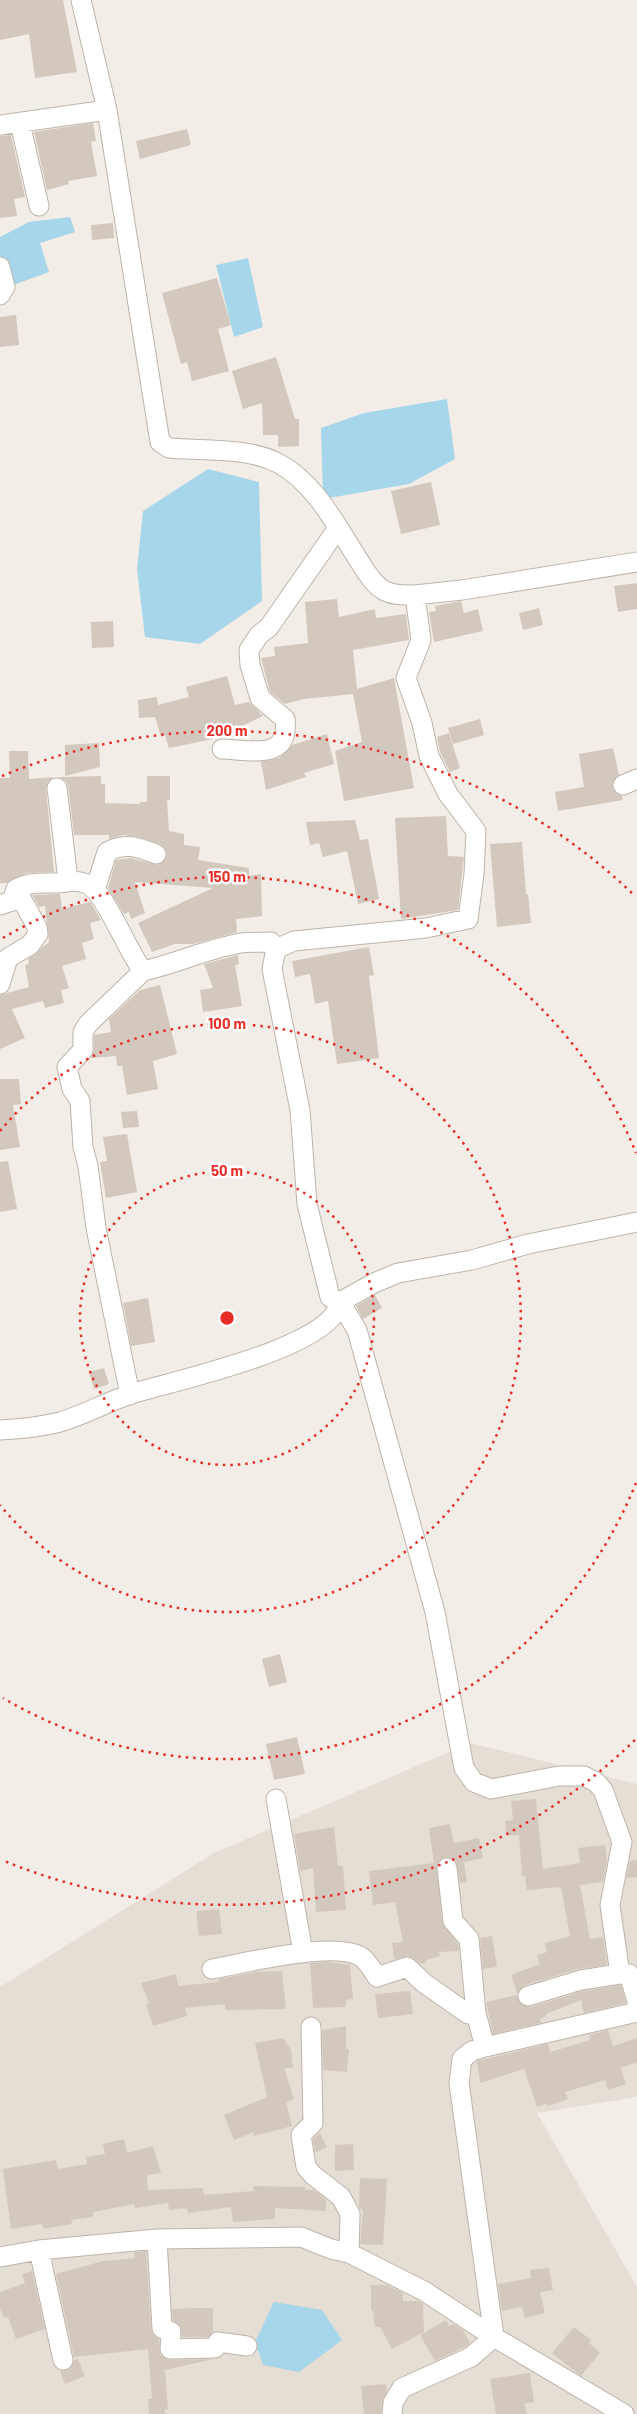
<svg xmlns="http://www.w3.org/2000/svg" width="637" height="2414" viewBox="0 0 637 2414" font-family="Barlow,sans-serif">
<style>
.residential{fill:#e5ded5}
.water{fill:#a7d6ea}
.building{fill:#d3c8bd}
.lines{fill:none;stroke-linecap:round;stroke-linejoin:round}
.minor-casing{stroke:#bdb4aa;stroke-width:21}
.minor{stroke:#fff;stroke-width:19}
.ring{fill:none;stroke:#e92d26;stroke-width:2.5;stroke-dasharray:2.5 5}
.centre{fill:#e92d26;stroke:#fff;stroke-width:2.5}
.ring-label{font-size:15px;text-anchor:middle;font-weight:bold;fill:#e92d26;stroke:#fff;stroke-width:5;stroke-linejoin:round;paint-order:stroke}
</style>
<rect width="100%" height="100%" fill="#f2ede7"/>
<path class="residential" d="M470 1743 637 1784V2097L537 2113 637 2287V2414H0V1987L214 1853Z"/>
<path class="water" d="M70 217 75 232 40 243 49 272 8 287 0 261V237L29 222Z
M248 258 263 327 234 337 216 265Z
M447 399 455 459 409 484 323 499 321 428 364 413Z
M208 469 259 482 262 601 200 644 145 637 137 569 143 511Z
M274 2302 322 2310 342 2340 299 2372 263 2365 255 2342Z"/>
<path class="building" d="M0 0H63L77 72 35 78 29 34 0 40Z
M93 123 96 141 91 142 97 176 68 181 69 184 47 190 34 132Z
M187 129 191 145 140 159 136 141Z
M11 135 25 197 14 199 17 216 0 218V136Z
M113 223 114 238 92 240 91 225Z
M217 278 231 325 218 329 229 371 192 381 187 362 181 364 162 293Z
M16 315 19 345 0 347V317Z
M276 357 295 419H299V446L278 447V435H263L262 403 243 409 232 371Z
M431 482 440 525 401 534 391 491Z
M637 583V609L618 612 614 586Z
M337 599 339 617 375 609 376 618 406 614 409 640 353 650 357 689 394 678 414 788 344 801 335 751 362 742 353 694 304 699 285 704 270 692 261 658 275 656 274 647 308 643 305 602Z
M461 601 464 613 478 609 483 631 434 642 429 612 436 611 435 606Z
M539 608 543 625 523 630 519 613Z
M113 621 114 647 92 648 91 622Z
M227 676 235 705 249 702 263 716 223 735H214L213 739 169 748 165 735 161 737 155 717 139 718 138 700 157 697 158 705 189 697 186 687Z
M480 719 484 735 453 744 448 728Z
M449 733 460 768 450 772 440 752 437 737Z
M327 734 334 764 304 773 306 777 266 790 261 762 279 758 292 745Z
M99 743 100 767 65 776V745Z
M613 748 619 775 614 779 613 789 617 794 622 796 623 800 558 811 555 792 584 787 579 754Z
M9 751H28L29 779 54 777 47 783 46 789 54 872 27 873 7 883H0V778H10Z
M101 776V784H105V803L140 804V802H147V776H170V800H167L169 831 184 834V845L200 847 198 860 249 868V876L261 874 262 916 236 919 237 932 193 944H175L152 952 138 923 213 888 135 882 145 913 131 919 129 912 124 914 108 888 116 860 130 858 158 865 166 858 167 852 160 844 139 837 124 835 109 839V835H74L68 786 66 781 59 777Z
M446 816 448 856 464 857 458 910 401 919 395 818Z
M355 820 360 840 368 839 379 899 358 904 347 851 323 857 319 843 310 845 306 822Z
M522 842 526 894H528L531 923 497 927 490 844Z
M60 894 62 909 90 902 92 905 101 920 90 923 94 939 82 943 86 959 62 966 69 988 61 990 64 1003 45 1008 43 1001 12 1009 25 1038 0 1049V995L29 987 25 965 29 964 28 959 49 942 45 906 39 907 32 895Z
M369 947 374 975 369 976 379 1058 337 1064 328 1001 315 1004 310 974 295 977 292 961Z
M238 955 239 964 235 965 242 1006 203 1012 200 990 213 988 204 964Z
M160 985 177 1054 153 1061 158 1089 127 1095 122 1066H117L116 1056 91 1058 94 1050V1035L111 1032 109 1019 140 990Z
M0 1079H19L21 1104 13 1105 20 1147 0 1150Z
M137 1111 139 1127 123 1128 121 1112Z
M127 1134 137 1192 106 1198 100 1162 107 1161 103 1137Z
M8 1161 17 1209 0 1212V1162Z
M375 1295 382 1308 363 1319 356 1306Z
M148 1298 155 1342 131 1346 123 1303Z
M104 1368 109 1384 94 1389 89 1372Z
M280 1654 287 1682 269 1687 262 1659Z
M297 1737 305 1774 274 1780 266 1744Z
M536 1799 543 1869 580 1863 578 1848 605 1845 607 1861 603 1882 580 1885 590 1939 603 1937 607 1965 578 1969 525 1985 517 1993 511 1975 540 1964 537 1955 547 1952 545 1943 570 1936 561 1887 527 1890 525 1876H522L519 1835 506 1836 505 1821 513 1820 511 1801Z
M450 1824 454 1843 479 1838 483 1858 464 1862 467 1882 460 1883 456 1861 445 1857 437 1864 442 1922 458 1944 459 1951 439 1952 440 1956 426 1960V1963L420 1964 409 1956 394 1959 392 1943 403 1942 395 1902 373 1905 369 1871 434 1863 429 1828Z
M334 1827 338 1866H343L346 1910 316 1912 313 1868 300 1871 294 1834Z
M637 1860V1877L626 1878 630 1861Z
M219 1909 222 1934 199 1936 196 1911Z
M492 1936 497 1967 483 1969 480 1938Z
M329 1962 350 1965 353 1999 346 2000V2007L313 2008 310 1963Z
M282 1971 286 2009 225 2010V2004L185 2008 187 2016 153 2026 146 2004 149 2003 141 1983 176 1974 178 1986 218 1982V1979L256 1972Z
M621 1985 626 2003 584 2013 581 2000 546 2014V2016L540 2019 541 2023 493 2034 486 2002 517 1995 521 2004 531 2007 583 1991Z
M410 1991 413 2014 378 2018 375 1994Z
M346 2026V2049H349L347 2072 323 2070 322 2030Z
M608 2030 613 2046 637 2038V2062L621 2068 626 2084 608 2090 605 2080 565 2092 568 2099 548 2106 547 2103 537 2107 524 2069 480 2083 477 2061 548 2044 550 2052 590 2040 589 2035Z
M283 2038 291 2050 293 2068H284L294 2099 286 2102 292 2126 254 2136V2132L234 2140 224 2115 267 2097 255 2043Z
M320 2133 327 2147 315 2153 313 2139Z
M124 2139 127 2153 153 2146 161 2173 147 2175 148 2190 203 2188 204 2195 254 2191 253 2186 305 2187V2190H314L326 2200V2211L275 2208V2219L233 2222 231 2207 188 2213 187 2208 169 2210 168 2203 135 2208 134 2204 93 2212V2217L71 2220 72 2224 43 2229 42 2224 11 2229 3 2169 56 2160 58 2169 87 2164 86 2157 105 2154 103 2144Z
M353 2144 354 2170 335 2171V2145Z
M360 2178 387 2179 383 2245 360 2244 363 2210 359 2207Z
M146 2251 151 2329 153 2335 159 2339 160 2355 170 2360 214 2359 165 2370 168 2409 164 2410 165 2414H149L148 2399H152L148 2349 74 2357 56 2274 103 2261 135 2258 134 2252Z
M549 2268 553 2290 540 2292 545 2313 525 2318 522 2307 502 2311 498 2284 531 2278 530 2270Z
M32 2271 45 2329 16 2339 8 2317 4 2318 0 2308V2292L25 2283 22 2274Z
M371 2285H387L403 2293V2301H418L423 2304 424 2332 392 2349 380 2327H375L373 2311H371Z
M194 2308H213V2332L208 2337H182L181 2327 173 2321 172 2309Z
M446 2320 449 2326 453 2324 463 2330 470 2343 465 2347 435 2361 420 2335Z
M574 2327 591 2340 589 2343 600 2353 581 2376 552 2353Z
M78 2359 85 2376 65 2384 60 2371 70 2369 74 2360Z
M530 2373 534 2402 524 2404 527 2414H496L490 2379Z
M386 2384 387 2392 382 2402 381 2414H364L361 2386Z"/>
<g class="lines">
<g class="minor-casing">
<path id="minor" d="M81 0 107 110 160 442 169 448C204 451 247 447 278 463 314 482 335 523 356 556 364 568 372 584 385 591 395 596 405 595 415 595
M20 123 39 206
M0 125 107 110
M0 267 5 287 0 295
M637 562 462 590 415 595 421 640 406 678 422 723 429 756 448 794 476 831 474 874 468 919 426 928 294 941 276 949 272 969 300 1110 307 1204 330 1297 340 1302 374 1283 398 1273 472 1260 528 1244 637 1222
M222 749C251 750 290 761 285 719L260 698 250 665 249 650 259 635 269 627 338 528
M623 785 637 779
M57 788 68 880
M95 890 107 852C125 842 138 847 156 854
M0 905 12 901 16 889C30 882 38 883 53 883 67 884 71 878 87 884 105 891 128 953 143 971 175 964 204 950 236 944 247 941 259 943 271 942L276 949
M0 984 8 958 30 945 38 934 37 927 16 889
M340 1302 357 1330 435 1612 464 1768 474 1782 491 1789 559 1776H584L596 1782 603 1790 622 1842 610 1905 620 1974H629L637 2001
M130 1395 96 1228 88 1166 83 1147 80 1101 72 1089 67 1067 83 1050V1032L88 1024 143 971
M0 1430C20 1429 41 1427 60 1422 84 1415 107 1402 131 1394 172 1381 333 1348 340 1302
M276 1799 303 1953
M447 1868 453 1921 469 1939 476 2013 485 2047
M212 1969C246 1963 331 1941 360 1956 367 1960 373 1971 377 1977L407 1967 424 1983 468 2014 476 2013
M528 1996 581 1980 620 1974
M311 2027 313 2123 301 2135 306 2167 313 2175 341 2197 350 2214 349 2253
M157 2239 162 2328 171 2332 170 2349 215 2348 218 2342 247 2346
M39 2250 63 2360
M0 2257 39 2250 157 2239 301 2237 331 2249 349 2253 424 2291 494 2337 624 2414
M392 2414 393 2403 402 2388 471 2357 494 2337 459 2083 462 2059 472 2051 485 2047 637 2012"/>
</g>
<use href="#minor" class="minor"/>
</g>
<g class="ring">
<circle cx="227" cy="1318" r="147"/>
<path d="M0 1131A294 294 0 1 1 0 1505"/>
<path d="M636 1483A441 441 0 0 1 3 1698M3 938A441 441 0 0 1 636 1153"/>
<path d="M635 1740A587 587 0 0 1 2 1860M2 776A587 587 0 0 1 635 896"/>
</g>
<circle cx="227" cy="1318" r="8" class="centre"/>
<g class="ring-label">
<text x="227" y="736">200 m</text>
<text x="227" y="882">150 m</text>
<text x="227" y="1029">100 m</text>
<text x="227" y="1176">50 m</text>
</g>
</svg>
